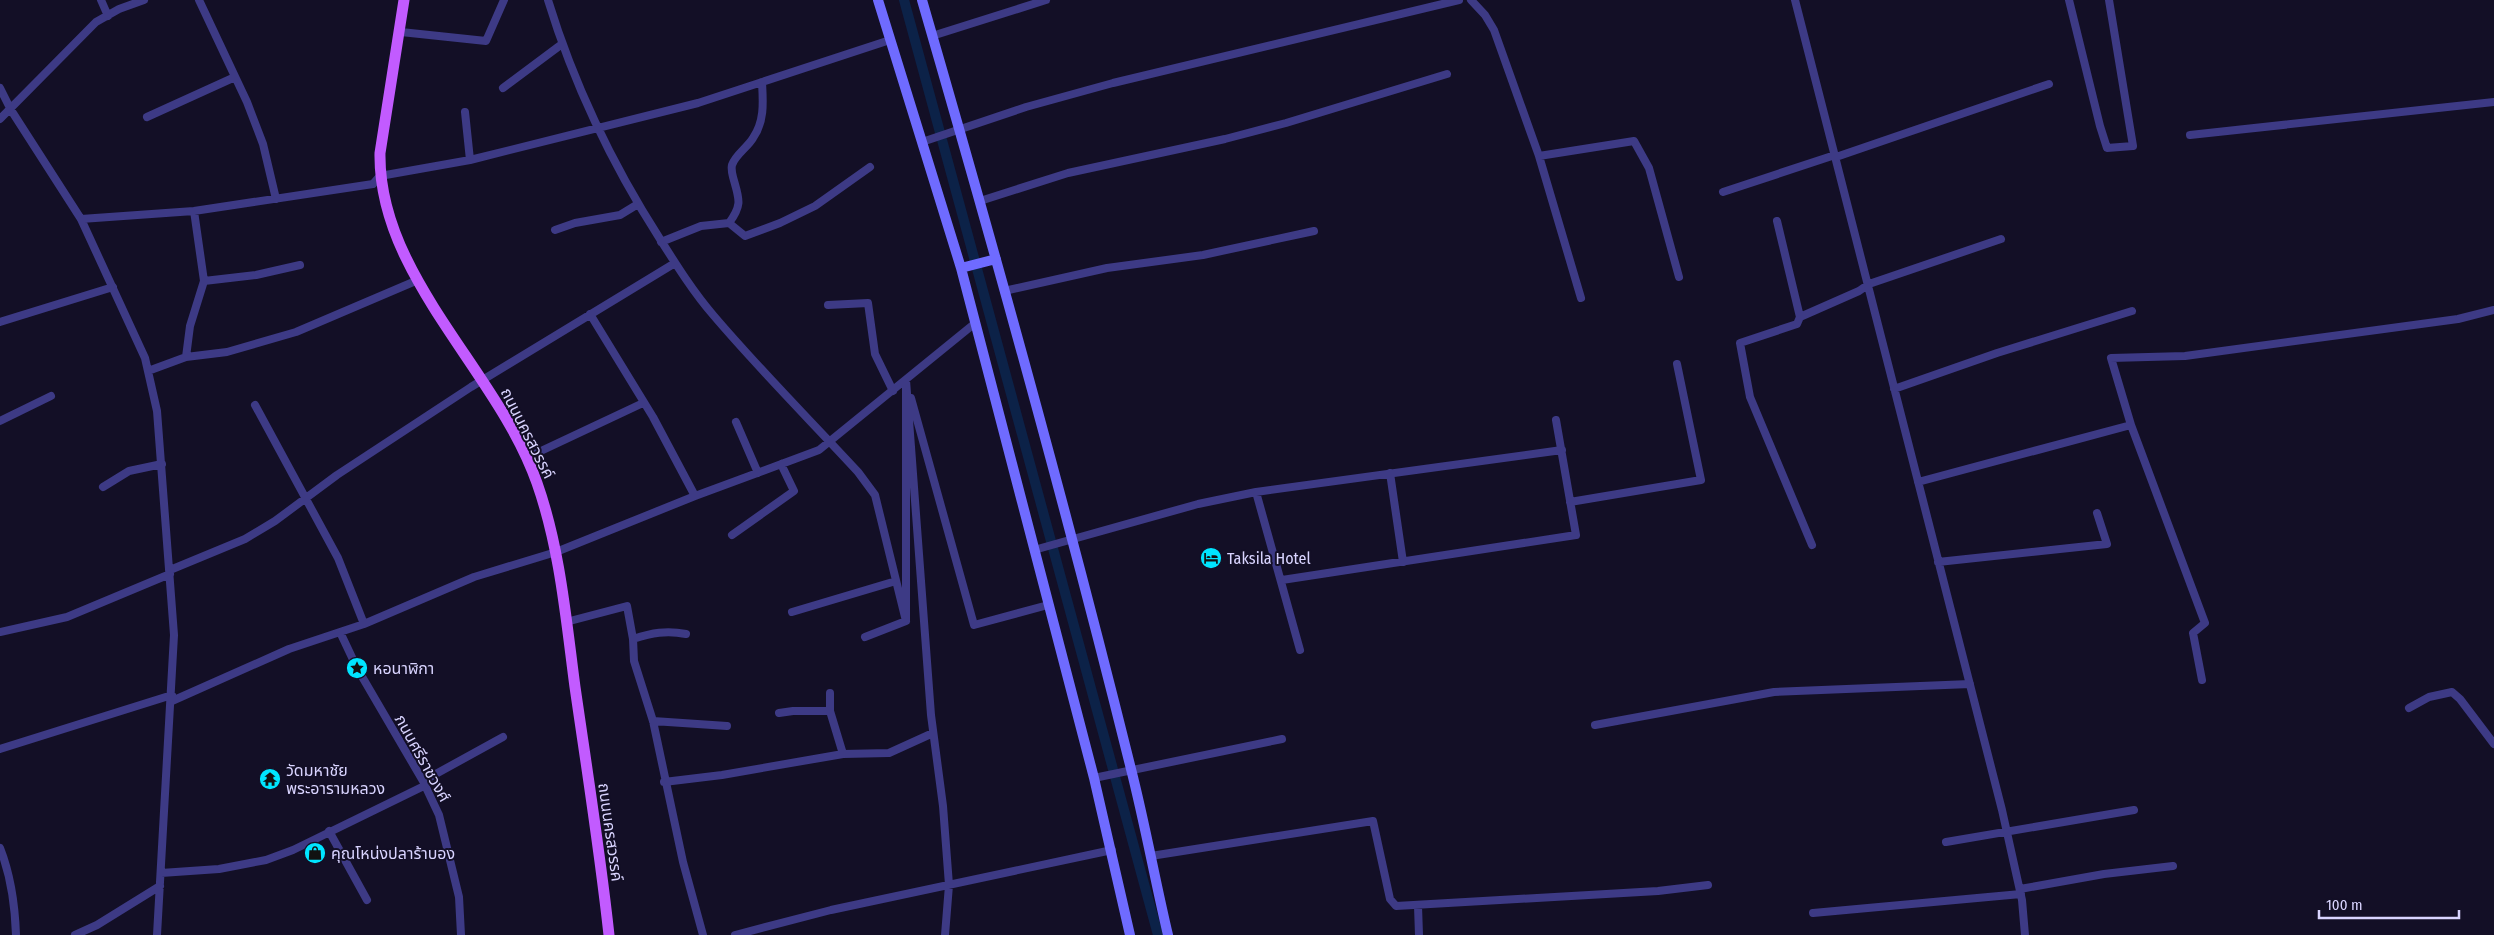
<svg xmlns="http://www.w3.org/2000/svg" width="2494" height="935" viewBox="0 0 2494 935" font-family="'Fira Sans Condensed','Noto Sans Thai',sans-serif">
<style>
.lines{fill:none;stroke-linecap:round;stroke-linejoin:round}
.canal{stroke:#0c2248;stroke-width:10}
.street{stroke:#3d3a85;stroke-width:8}
.secondary{stroke:#6f6bff;stroke-width:10}
.primary{stroke:#c25bff;stroke-width:11}
.labels{text-anchor:middle;stroke-width:4;stroke-linejoin:round;paint-order:stroke}
.street-label{font-size:16px;fill:#d9d4ff;stroke:#130f26}
.poi-label{font-size:16px;fill:#d9d4ff;stroke:#130f26;text-anchor:start}
</style>
<rect width="100%" height="100%" fill="#130f26"/>
<g class="lines">
<path class="canal" d="M904 0 1158 935"/>
<path class="street" d="M101 0 108 16
M199 0 247 102 263 144 276 199
M548 0C574 85 612 164 660 239 677 266 694 293 714 316 760 370 810 420 858 472L875 495 906 621V380L931 715 943 806 949 885 945 935
M1471 0 1485 15 1494 30 1539 156 1581 298
M1795 0 2002 810 2022 900 2025 935
M2069 0 2100 126 2107 148 2133 146 2109 0
M401 32 486 41 504 0
M932 36 1046 0
M0 88 11 110 81 219 145 358 157 411 174 635 157 935
M503 88 562 44
M465 112 470 160
M147 117 235 77
M0 119 96 22 119 9 144 0
M2190 135 2494 102
M922 142 1026 107 1113 83 1459 0
M1539 156 1634 141 1649 168 1679 277
M1836 157 2049 84
M1723 192 1835 155
M980 201 1068 173 1225 139 1286 123 1447 74
M81 219 194 211 373 184 380 176 470 160 698 103 890 40
M1777 221 1800 317
M729 223C743 204 739 199 733 177 732 173 731 169 732 165 735 155 748 147 753 138 765 121 763 101 762 82
M555 230 575 223 620 215 638 204
M661 242 701 226 729 223 745 236 780 223 815 206 870 167
M204 281 256 275 300 265
M1004 291 1107 268 1203 255 1314 231
M828 305 868 303 875 354 893 391
M590 314 653 417 695 496
M0 322 113 287
M186 357 227 352 296 332 418 280
M148 371 186 357 190 326 204 281 194 211
M1894 389 1997 353 2132 311
M911 398 974 625 1048 605
M255 405 338 558 364 624
M0 421 51 396
M736 422 758 473
M2131 425 2205 623 2193 633 2202 680
M526 458 643 403
M1390 473 1403 562
M1918 482 2131 425 2111 358 2185 356 2458 319 2494 310
M103 487 129 471 162 464
M1256 492 1300 650
M1570 502 1701 480 1677 364
M732 535 794 491 781 464
M1812 545 1750 397 1740 343 1797 324 1800 317 1859 291 1869 284 2001 239
M1034 550 1198 504 1256 492 1562 450
M1938 562 2107 544 2097 513
M170 570 245 539 275 521 337 475 471 387 675 263
M1282 580 1576 535 1556 420
M792 612 896 581
M566 622 627 606 633 639 634 661 653 721 683 862 703 935
M0 632 67 617 170 574
M340 632 357 668 423 781 439 815 459 897 461 935
M865 637 906 621
M633 639C652 633 666 630 686 634
M830 693V711L843 754
M172 701 289 649 364 624 474 577 556 552 695 496 819 450 974 324
M2409 708 2429 697 2452 692 2460 699 2494 744
M779 713 793 711H830
M653 721 727 726
M1595 725 1774 692 1970 684
M0 749 172 695
M1094 778 1282 739
M423 781 503 737
M664 782 722 775 843 754 889 753 933 733
M329 831 367 900
M1946 842 2134 810
M0 848C11 876 15 905 16 935
M1151 856 1373 821 1390 899 1396 906 1658 891 1708 885
M161 873 219 869 266 860 293 850 424 786
M2020 889 2104 874 2173 866
M1418 906 1419 935
M1813 913 2021 894
M75 935 97 925 160 886
M735 935 831 910 1112 850"/>
<path class="secondary" d="M878 0 961 268 1094 778 1130 935
M922 0C996 255 1067 511 1131 769 1145 824 1155 880 1168 935
M961 268 996 259"/>
<path class="primary" d="M404 0 380 153C378 276 498 371 537 483 560 548 566 619 575 687 587 770 600 852 609 935"/>
</g>
<defs>
<g id="hotel-disc" transform="scale(1.125)"><circle r="9.5" fill="#00e5ff" stroke="#130f26"/><path d="M-6-4.5h1.5V1H6V5H4.5V3h-9V5H-6ZM-4 0a1.8 1.8 0 1 1 3.6 0ZM.5 0V-2.5h3Q6-2.5 6 0Z" fill="#111"/></g>
<g id="sight-disc" transform="scale(1.125)"><circle r="9.5" fill="#00e5ff" stroke="#130f26"/><path d="M0-6L1.8-2.2L6-1.7L2.9 1.2L3.7 5.4L0 3.3L-3.7 5.4L-2.9 1.2L-6-1.7L-1.8-2.2Z" fill="#111"/></g>
<g id="temple-disc" transform="scale(1.125)"><circle r="9.5" fill="#00e5ff" stroke="#130f26"/><path d="M0-6L5-2H3V0L6.5 2.5H4V6H1.5V3h-3V6H-4V2.5H-6.5L-3 0V-2H-5Z" fill="#111"/></g>
<g id="shop-disc" transform="scale(1.125)"><circle r="9.5" fill="#00e5ff" stroke="#130f26"/><path d="M-5-2.5h2.3a2.7 3.5 0 0 1 5.4 0H5L5.5 6h-11ZM-1.5-2.5h3a1.5 2.3 0 0 0-3 0Z" fill="#111"/></g>
</defs>
<g fill-rule="evenodd">
<use href="#hotel-disc" x="1211" y="558"/>
<use href="#sight-disc" x="357" y="668"/>
<use href="#temple-disc" x="270" y="779"/>
<use href="#shop-disc" x="315" y="853"/>
</g>
<g class="labels">
<g class="street-label">
<text transform="translate(528 433) rotate(63)" y="6">ถนนนครสวรรค์</text>
<text transform="translate(423 758) rotate(61)" y="6">ภนนศรีราชวงศ์</text>
<text transform="translate(611 832) rotate(82)" y="6">ถนนนครสวรรค์</text>
</g>
<g class="poi-label">
<text x="1227" y="564">Taksila Hotel</text>
<text x="373" y="674">หอนาฬิกา</text>
<text x="286" y="776">วัดมหาชัย<tspan x="286" dy="18">พระอารามหลวง</tspan></text>
<text x="331" y="859">คุณโหน่งปลาร้าบอง</text>
</g>
</g>
<path d="M2319 910v8h140v-8" fill="none" stroke="#d9d4ff" stroke-width="2.5"/>
<text x="2326" y="910" font-size="15" fill="#d9d4ff" stroke="#130f26" stroke-width="4" paint-order="stroke">100 m</text>
</svg>
